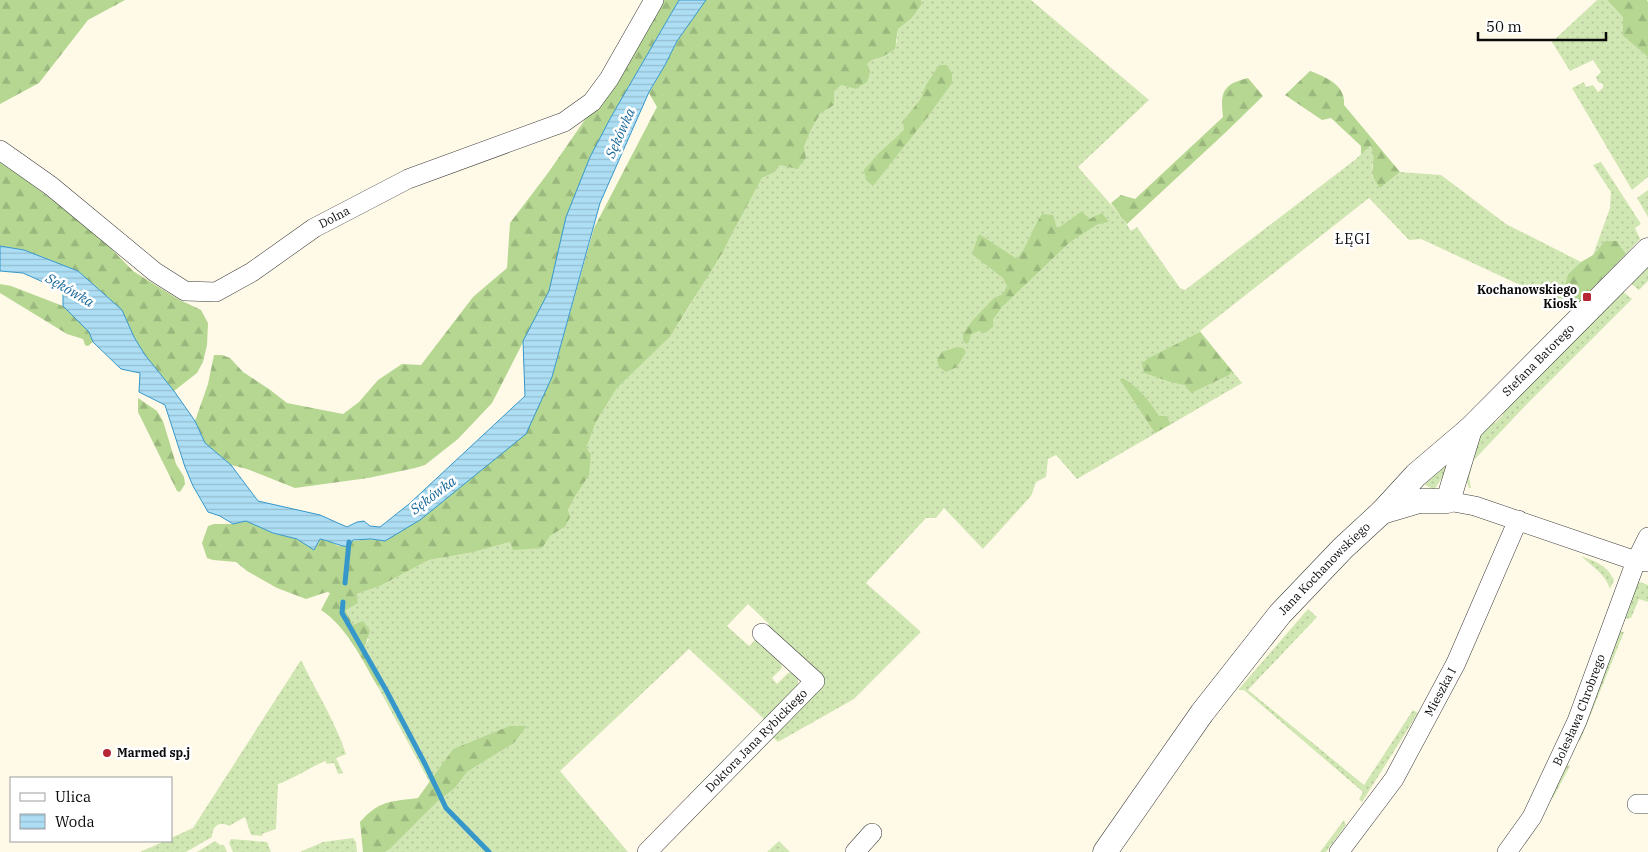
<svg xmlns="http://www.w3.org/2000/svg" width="1648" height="852" viewBox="0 0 1648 852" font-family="'IBM Plex Serif',serif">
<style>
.grass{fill:url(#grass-dots)}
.forest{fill:url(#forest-firs)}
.water{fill:url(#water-rules);stroke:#3697ca}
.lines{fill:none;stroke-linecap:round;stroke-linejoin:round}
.stream{stroke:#3697ca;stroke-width:5}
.minor-casing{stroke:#3d3d3d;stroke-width:20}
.tertiary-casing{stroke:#3d3d3d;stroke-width:25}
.minor{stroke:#fff;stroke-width:19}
.tertiary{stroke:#fff;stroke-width:24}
.poi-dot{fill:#b62634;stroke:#fff;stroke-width:2}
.labels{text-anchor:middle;stroke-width:5;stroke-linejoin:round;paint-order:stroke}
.street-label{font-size:12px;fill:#0a0a0a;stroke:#fff}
.poi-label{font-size:12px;font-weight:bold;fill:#0a0a0a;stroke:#fff;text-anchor:end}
.water-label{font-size:14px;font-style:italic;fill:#176698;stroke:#fff}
.neighbourhood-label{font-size:14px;letter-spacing:1px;fill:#0a0a0a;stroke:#fff}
</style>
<defs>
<pattern id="grass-dots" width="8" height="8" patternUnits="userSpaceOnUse" patternTransform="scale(1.25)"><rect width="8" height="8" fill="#d1e7b3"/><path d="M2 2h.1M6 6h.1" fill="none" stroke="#b2c599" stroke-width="1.8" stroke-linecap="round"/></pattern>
<pattern id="forest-firs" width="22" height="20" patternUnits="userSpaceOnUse" patternTransform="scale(1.25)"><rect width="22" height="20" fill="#b5d792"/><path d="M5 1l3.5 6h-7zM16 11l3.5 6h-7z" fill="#9ab77d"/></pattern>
<pattern id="water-rules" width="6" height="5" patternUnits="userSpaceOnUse" patternTransform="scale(1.25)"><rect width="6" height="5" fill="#addef4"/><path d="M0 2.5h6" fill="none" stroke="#94bdd0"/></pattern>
</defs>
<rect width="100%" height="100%" fill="#fff9e7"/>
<path class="grass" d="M921 0H1031L1149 100 1078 167 1122 217 1131 231 1137 227 1180 288 1185 290 1356 159 1369 146 1374 152 1372 168 1380 188 1400 172 1441 175 1506 224 1581 262 1568 274 1559 303 1421 239 1409 240 1369 198 1200 331 1242 383 1077 479 1056 455 1048 459 1046 477 1036 482 1031 496 983 549 944 508 936 518H926L866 583 921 632 854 699 778 742 772 736 823 684 764 630 769 624 748 604 727 626 749 646 756 639 781 661 782 668 772 678 777 684 788 673 793 672 798 676V687L765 720 689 649 560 771 628 852H385L390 849 437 802 455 788 467 772 514 743 527 726H509L453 749 430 783 378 687 381 685 365 645 369 639 353 625 346 609 358 603 357 594 380 586 429 560 474 552 510 542 550 536 565 527 569 517 568 510 576 495 591 454 585 448 596 422 617 388 670 337 691 304 762 178 775 172 780 165 804 147 811 130 820 114 834 105V92L841 85 855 89 867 64 872 60 882 57 897 42 898 29 912 18 922 4Z
M1597 0H1607L1623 17V36L1648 57V177L1632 190 1572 88 1584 82 1586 87 1593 85 1598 92 1603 88V84L1598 82 1596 77 1601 72 1593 60 1570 71 1552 42Z
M1601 162 1641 224 1635 228 1640 239 1626 254 1617 241H1605L1593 255 1610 208 1611 192 1593 165Z
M1648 190V217L1637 198Z
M1648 265V281L1639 290 1630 283Z
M1622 291 1632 299 1528 403 1473 461 1469 478 1471 488H1469L1466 479 1473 443 1493 421 1495 423 1503 415 1501 413Z
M1444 462 1449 467 1434 490 1424 484Z
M1581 556C1595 561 1608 566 1614 580L1610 589C1606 575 1592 566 1581 556Z
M1634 580 1648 585V602L1639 599 1631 618 1618 620Z
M1308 609 1317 617 1248 690 1364 785 1413 710 1418 713 1362 802 1359 799 1363 792 1244 690H1238Z
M1615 631 1624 632 1580 741 1575 736Z
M301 660C316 691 335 721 346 754L336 758 343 773 338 774 334 763 327 764 325 761C309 768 295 778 278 784L276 829 262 834 263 836 251 835 245 817 229 826C219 820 212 827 212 837L186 852H140L165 841H171V838L193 828Z
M1564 763 1570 766 1553 798 1547 795Z
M1344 820 1346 825 1326 852H1320Z
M353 838 356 842 357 852H300L323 842Z
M231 839 267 842 271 852H233L229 843Z
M215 841 220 845H224L227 852H197Z
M779 841 790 852H767Z"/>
<path class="forest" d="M0 0H125L88 20 39 83 0 104Z
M663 0H679L611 117 556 264 549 291 515 358 492 403 458 439 425 465 415 468 368 478 295 488 247 469 231 465 205 443 195 421 208 384 214 355H222L230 358 243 372 269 389 287 403 343 414 359 402 378 380 402 364 421 365 473 297 507 268 510 223 548 173 584 121 609 92Z
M706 0H921L922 4 912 18 898 29 895 49 882 57 872 60 867 64 870 72 867 82 855 89 841 85 834 92V105L820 114 811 130 804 147 806 158 797 169 780 165 775 172 762 178 730 237 724 250 670 337 617 388 596 422 586 448 591 454 589 475 576 495 568 510 570 517 565 527 550 536 542 548 513 550 510 542 474 552 429 560 380 586 357 594 358 603 346 610 353 625 363 621 370 631 365 646 381 685 378 687C362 660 348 628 321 610L330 593 327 592 306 599 277 588 247 571 236 562 213 560 207 558 202 543 208 526 214 524H233L246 521 273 533 297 539 314 550 320 539 329 540 338 546C355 539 368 538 386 541L552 377 594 228 657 107 649 93 665 65 677 41Z
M1607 0H1647L1648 2V57L1623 36V17Z
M939 65H947L952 74V83L929 115 873 186 866 180 864 170 878 154 904 130 903 121 920 100 926 85Z
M1310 71C1326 77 1346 85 1344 105L1400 172 1380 188C1378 185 1375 181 1374 178 1370 166 1377 157 1370 146L1361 154V146L1331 118 1322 120 1285 95Z
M1248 78 1263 96 1226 132 1127 224 1111 203 1121 195 1135 199 1223 117C1220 92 1223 84 1248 78Z
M0 161 93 230 133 271 178 299 201 310 208 323 207 345 203 362 197 373 174 391 145 355 134 337 122 310 78 271 24 250 0 246Z
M1082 211 1089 219 1102 213 1109 222 1098 224 1070 242 1002 307 993 319V327L985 333 979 331 971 334 969 342 966 344 963 340V334L972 321 994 298 1003 294 1007 286 1003 278 972 254 979 234 1017 259C1028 246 1032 229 1042 214L1053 215 1057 229Z
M1605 241H1617L1626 254 1572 309 1559 303 1568 274 1581 262 1593 255Z
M0 284 11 286 63 306 89 332 93 342 88 346 85 345 83 339 67 334 0 293Z
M1200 332 1232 371 1229 375 1191 393 1185 385C1170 383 1158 377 1144 373L1142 364 1147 359Z
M957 347 963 348 966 352 957 367 946 372 939 367 937 360 942 352Z
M1122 378C1138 386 1150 402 1159 416H1166L1171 424 1155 433 1120 380Z
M138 398 157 411 163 421 176 464 184 477 185 484 180 492 177 491 138 412Z
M509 726H527L514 743 467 772 455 788 437 802 390 849 385 852H363L360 822C380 800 389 802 418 798L453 749Z"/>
<path class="water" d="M679 0H706L677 41 665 65 649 92 600 203 552 377 526 434 420 520 385 541 371 539 353 540 349 547C338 546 331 541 320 539L314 550 297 539 273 533 246 521 233 524 220 516 208 512 193 486 185 467 165 405 139 392 140 373 121 369 93 342 89 332 63 306V291L23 273 0 271V246L24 250 78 271 122 310 134 337 145 355 174 391 195 421 205 443 231 465 258 501 320 515 347 527 357 522 364 521 370 526 380 527 409 504 525 396 523 341 549 291 566 217 590 157 611 117Z"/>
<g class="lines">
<path class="stream" d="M345 583 349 542
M343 602 342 613 386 690 425 764 446 808 489 852"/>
<g class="minor-casing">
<g id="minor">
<path id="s1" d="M0 150 51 186 155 272 185 291 216 292 252 272 314 228 408 179 564 122 592 102 609 79 654 0"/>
<path d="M1448 501 1475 506 1636 561 1647 562"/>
<path d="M1637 804H1648"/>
<path id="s2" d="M647 852 815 681 762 633"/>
<path d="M855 852 872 833"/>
<path id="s3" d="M1339 852 1394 779 1456 663 1518 520"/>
<path id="s4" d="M1507 852 1532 817 1577 721 1636 561 1648 537"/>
</g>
</g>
<g class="tertiary-casing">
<g id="tertiary">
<path d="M1382 512 1419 501H1448L1470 429"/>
<path id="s5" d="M1105 852 1202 713 1280 614 1343 548 1382 512 1416 475 1470 429 1648 250"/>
</g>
</g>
<use href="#minor" class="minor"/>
<use href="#tertiary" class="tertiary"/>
</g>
<g class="poi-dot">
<rect x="1582" y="292" width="10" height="10" rx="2.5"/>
<circle cx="107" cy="753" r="5"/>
</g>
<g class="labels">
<g class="street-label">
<text dy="4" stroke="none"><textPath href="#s1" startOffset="404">Dolna</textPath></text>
<text dy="4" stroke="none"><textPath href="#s5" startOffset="658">Stefana Batorego</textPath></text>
<text dy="4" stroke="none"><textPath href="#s5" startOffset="359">Jana Kochanowskiego</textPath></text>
<text dy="4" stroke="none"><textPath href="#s3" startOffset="190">Mieszka I</textPath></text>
<text dy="4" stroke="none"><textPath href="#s4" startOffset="160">Bolesława Chrobrego</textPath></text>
<text dy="4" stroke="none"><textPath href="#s2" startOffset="156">Doktora Jana Rybickiego</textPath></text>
</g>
<g class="poi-label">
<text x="1577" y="294">Kochanowskiego<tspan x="1577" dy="14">Kiosk</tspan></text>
<text x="117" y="757" text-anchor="start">Marmed sp.j</text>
</g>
<g class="water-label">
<text transform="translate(620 133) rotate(-66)" y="5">Sękówka</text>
<text transform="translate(70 290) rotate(30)" y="5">Sękówka</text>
<text transform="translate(433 495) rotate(-37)" y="5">Sękówka</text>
</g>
<g class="neighbourhood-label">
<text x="1353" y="244">ŁĘGI</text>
</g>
</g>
<rect x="10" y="777" width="162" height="65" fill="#ffffff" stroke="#9d9d9d"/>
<rect x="20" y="793" width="25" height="8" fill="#ffffff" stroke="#9d9d9d"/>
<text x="55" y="802" font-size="15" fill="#0a0a0a">Ulica</text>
<rect x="20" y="814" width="25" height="15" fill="url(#water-rules)" stroke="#9d9d9d"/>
<text x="55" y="827" font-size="15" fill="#0a0a0a">Woda</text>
<path d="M1478 32v8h128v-8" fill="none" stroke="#0a0a0a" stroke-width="2.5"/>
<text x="1486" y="32" font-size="15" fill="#0a0a0a" stroke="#ffffff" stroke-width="4" paint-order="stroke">50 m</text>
</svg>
